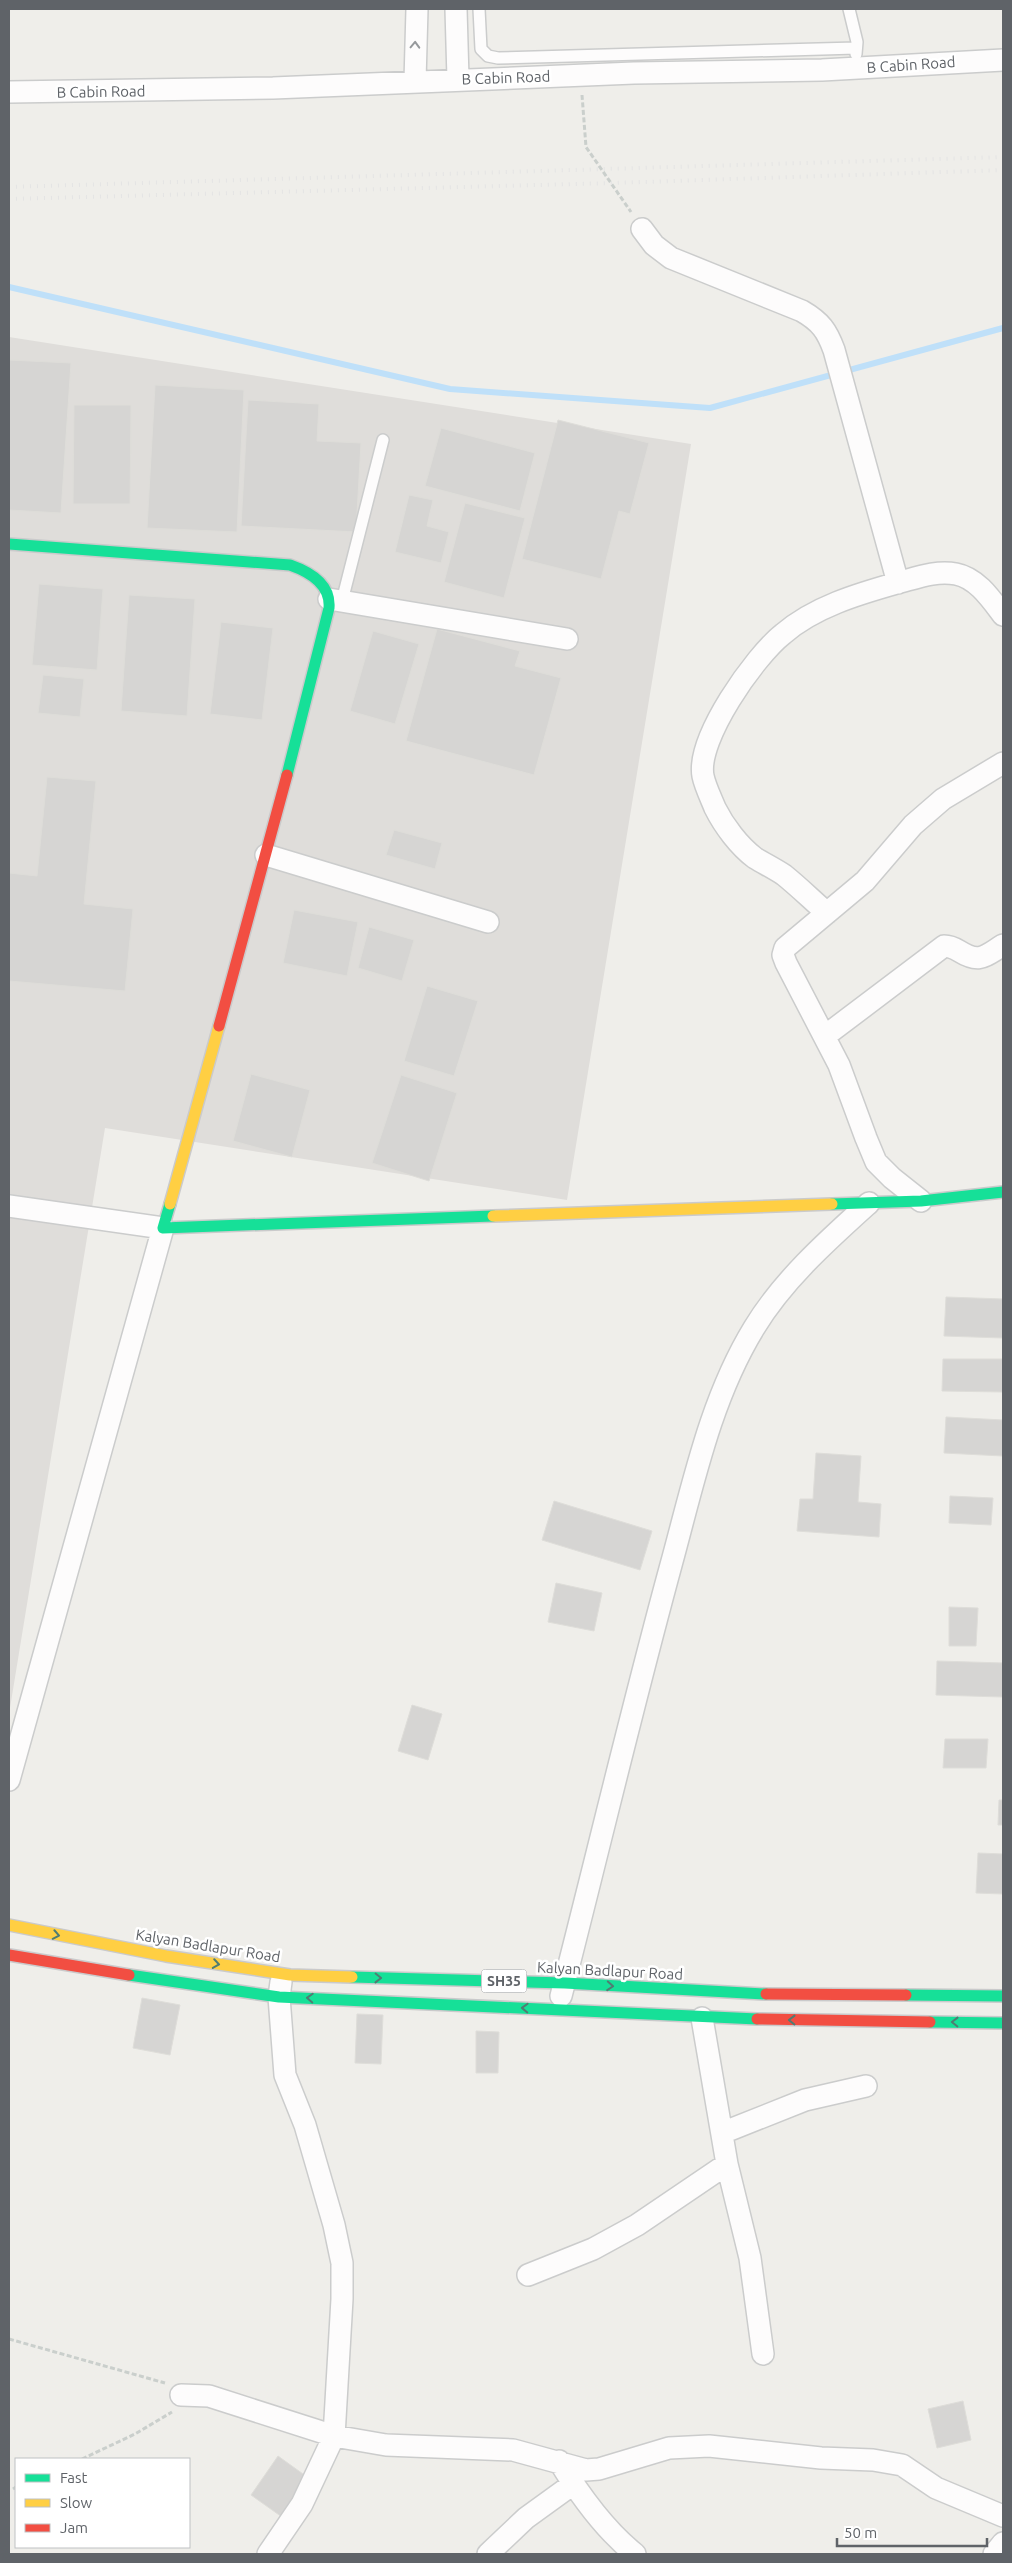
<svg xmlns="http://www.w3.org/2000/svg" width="1012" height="2563" viewBox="0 0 1012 2563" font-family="Ubuntu,sans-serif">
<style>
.industrial{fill:#dfddda}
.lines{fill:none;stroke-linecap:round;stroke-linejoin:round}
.stream{stroke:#bfe0f9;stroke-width:6}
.building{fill:#d6d5d3;stroke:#deddd9}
.lane-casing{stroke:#cbcccc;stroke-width:14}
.street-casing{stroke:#cbcccc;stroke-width:24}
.fast-casing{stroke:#cacacb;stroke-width:14}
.slow-casing{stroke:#cacacb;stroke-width:14}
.jam-casing{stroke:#cacacb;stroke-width:14}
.path{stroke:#cacfcc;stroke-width:3;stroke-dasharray:5 2.5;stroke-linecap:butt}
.lane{stroke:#fdfcfc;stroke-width:11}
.street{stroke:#fdfcfc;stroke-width:21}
.fast{stroke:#16e098;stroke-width:11}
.slow{stroke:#ffcf43;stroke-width:11}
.jam{stroke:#f24e42;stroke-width:11}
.rail{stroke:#e4e4e4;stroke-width:4;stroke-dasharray:1 6;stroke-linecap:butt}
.oneway{stroke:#96999c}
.oneway2{stroke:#507c72}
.labels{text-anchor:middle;stroke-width:5;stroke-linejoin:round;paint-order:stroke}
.shield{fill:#fff;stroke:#8f9295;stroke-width:1}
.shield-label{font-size:14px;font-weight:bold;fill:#5f6368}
.street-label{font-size:15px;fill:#5f6368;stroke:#fff}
</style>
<rect width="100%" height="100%" fill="#efeeea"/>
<path class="industrial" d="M9 337 691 444 567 1200 105 1128 9 1714Z"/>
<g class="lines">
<path class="stream" d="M9 287 450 389 710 408 1003 328"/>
</g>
<path class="building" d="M9 360 71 363 61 513 9 510Z
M155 385 244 390 237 532 147 528Z
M248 400 319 404 317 441 361 443 356 532 241 526Z
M74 405H131L130 504H73Z
M558 420 649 443 630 514 619 511 601 579 522 559Z
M441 428 535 453 520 511 425 486Z
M409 495 433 500 427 526 449 532 441 563 395 552Z
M465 503 525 518 504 598 444 582Z
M39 584 103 589 97 670 32 665Z
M129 595 195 599 187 716 121 711Z
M221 622 273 628 262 720 210 714Z
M437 629 520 651 515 666 561 678 534 775 406 741Z
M373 631 419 644 395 724 350 711Z
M43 675 84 679 80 717 38 713Z
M47 777 96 781 84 904 133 909 125 991 9 981V873L37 876Z
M394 830 442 843 435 869 386 855Z
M294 910 358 922 347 976 283 963Z
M369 927 414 940 402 981 358 968Z
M427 986 478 1001 454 1076 404 1061Z
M251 1074 310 1090 292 1157 233 1141Z
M401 1075 457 1093 429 1181 372 1163Z
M946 1297 1003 1299V1338L944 1336Z
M943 1359H1003V1392L942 1391Z
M946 1417 1003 1420V1456L944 1453Z
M816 1453 861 1456 858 1502 881 1504 879 1537 797 1531 800 1499H813Z
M950 1496 993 1498 991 1525 949 1523Z
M554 1501 652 1531 640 1570 542 1540Z
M556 1583 602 1593 594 1631 548 1622Z
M949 1607 978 1608 976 1646H949Z
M937 1661 1003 1663V1697L936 1695Z
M412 1705 442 1714 428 1760 398 1751Z
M945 1739H988L986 1768H943Z
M999 1800H1003V1825H998Z
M978 1853 1003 1854V1894L976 1893Z
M142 1998 180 2005 170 2055 133 2048Z
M357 2014 383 2015 381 2064 355 2063Z
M476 2031 499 2032 498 2073H476Z
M963 2401 971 2440 937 2448 928 2409Z
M278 2456 310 2479 282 2517 251 2495Z"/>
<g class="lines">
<g class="lane-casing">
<path id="lane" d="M479 9 481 49 488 56 498 58 856 48
M849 9 857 42 856 54
M342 601 383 440"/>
</g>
<g class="street-casing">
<path id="street" d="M456 9 458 79
M415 81 417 9
M9 92 273 88 634 73 822 70 1003 60
M642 229 654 245 671 258 802 311C821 322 827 331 834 350L898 583
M329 599 567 639
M266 855 488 922
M827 913C813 901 799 887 784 875 775 869 765 864 755 858 739 846 724 826 715 808 711 798 705 786 703 776 696 739 755 656 783 634 814 607 858 594 897 583 916 578 936 570 956 574 977 578 991 599 1003 615
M825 1036 944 946C950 946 954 948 959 951 980 964 985 956 1003 945
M921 1201 892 1178 876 1162 866 1138 839 1065 786 963 783 955 785 948 865 881 913 825 943 799 1003 763
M9 1206 163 1228 9 1780
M561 1996C598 1852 632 1708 671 1565 693 1485 710 1400 754 1328 783 1280 828 1240 869 1203
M702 2018 727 2164 750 2258 763 2354
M722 2133 805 2100 866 2086
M528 2275 593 2249 637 2225 727 2164
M181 2395 209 2396 334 2436 386 2445 513 2450 586 2470 599 2469 669 2448 709 2446 821 2458 873 2460 902 2465 936 2488 1003 2516
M559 2461C579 2494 605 2530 635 2554
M268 2554 302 2504 334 2436 342 2299V2263L334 2225 305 2125 285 2075 279 1997 281 1982
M488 2554 526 2518 573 2484
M994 2554 1003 2543"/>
</g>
<g class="fast-casing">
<path id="fast" d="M9 544 290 565C310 572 331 584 329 608L287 775
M170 1204 163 1228 493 1216
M832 1204 921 1201 1003 1192
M129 1975 279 1997 757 2019
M352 1977 565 1983 766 1994
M906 1995 1003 1996
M930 2022 1003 2023"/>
</g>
<g class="slow-casing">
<path id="slow" d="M170 1204 219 1026
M493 1216 832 1204
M9 1925 166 1956 290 1975 352 1977"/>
</g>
<g class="jam-casing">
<path id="jam" d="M219 1026 287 775
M9 1955 129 1975
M766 1994 906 1995
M757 2019 930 2022"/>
</g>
<path class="path" d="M582 95 586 147 631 212
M9 2339 165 2383
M82 2459 135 2434 172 2412
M13 2489 16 2487"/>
<use href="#lane" class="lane"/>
<use href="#street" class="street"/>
<use href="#fast" class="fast"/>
<use href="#slow" class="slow"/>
<use href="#jam" class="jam"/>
<path class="rail" d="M9 187 1003 157
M9 199 613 183 1003 170"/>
</g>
<defs><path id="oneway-chevron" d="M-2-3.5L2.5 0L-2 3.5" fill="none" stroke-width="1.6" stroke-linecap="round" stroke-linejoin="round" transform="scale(1.25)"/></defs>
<use class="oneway" href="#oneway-chevron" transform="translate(415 45) rotate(-88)"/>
<g class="oneway2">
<use href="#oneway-chevron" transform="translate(56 1935) rotate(11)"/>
<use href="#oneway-chevron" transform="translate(216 1964) rotate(9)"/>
<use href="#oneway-chevron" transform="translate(378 1978) rotate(1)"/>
<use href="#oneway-chevron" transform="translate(610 1986) rotate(4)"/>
<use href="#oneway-chevron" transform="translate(310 1998) rotate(-177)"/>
<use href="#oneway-chevron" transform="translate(525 2008) rotate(-178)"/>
<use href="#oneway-chevron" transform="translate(792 2020) rotate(-179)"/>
<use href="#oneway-chevron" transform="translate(955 2022) rotate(-179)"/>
</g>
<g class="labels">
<rect class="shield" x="481.5" y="1969.5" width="45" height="23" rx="4"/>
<g class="shield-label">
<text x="504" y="1986">SH35</text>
</g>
<g class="street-label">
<text transform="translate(911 65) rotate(-4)" y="5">B Cabin Road</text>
<text transform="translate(506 78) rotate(-2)" y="5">B Cabin Road</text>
<text transform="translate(101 92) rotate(-1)" y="5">B Cabin Road</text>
<text transform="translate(208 1946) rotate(9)" y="5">Kalyan Badlapur Road</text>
<text transform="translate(610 1971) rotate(3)" y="5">Kalyan Badlapur Road</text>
</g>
</g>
<rect width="1012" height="2563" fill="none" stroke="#5f6368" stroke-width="20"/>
<rect x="15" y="2458" width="175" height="90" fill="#ffffff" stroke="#bfc1c3"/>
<rect x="25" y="2474" width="25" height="8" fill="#16e098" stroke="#bfc1c3"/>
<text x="60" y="2483" font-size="15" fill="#5f6368">Fast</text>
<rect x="25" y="2499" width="25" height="8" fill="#ffcf43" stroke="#bfc1c3"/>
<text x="60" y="2508" font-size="15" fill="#5f6368">Slow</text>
<rect x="25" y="2524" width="25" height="8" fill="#f24e42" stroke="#bfc1c3"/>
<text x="60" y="2533" font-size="15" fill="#5f6368">Jam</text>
<path d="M837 2538v8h150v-8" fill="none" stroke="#5f6368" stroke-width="2.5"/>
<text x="844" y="2538" font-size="15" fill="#5f6368" stroke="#ffffff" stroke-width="4" paint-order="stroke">50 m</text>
</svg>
